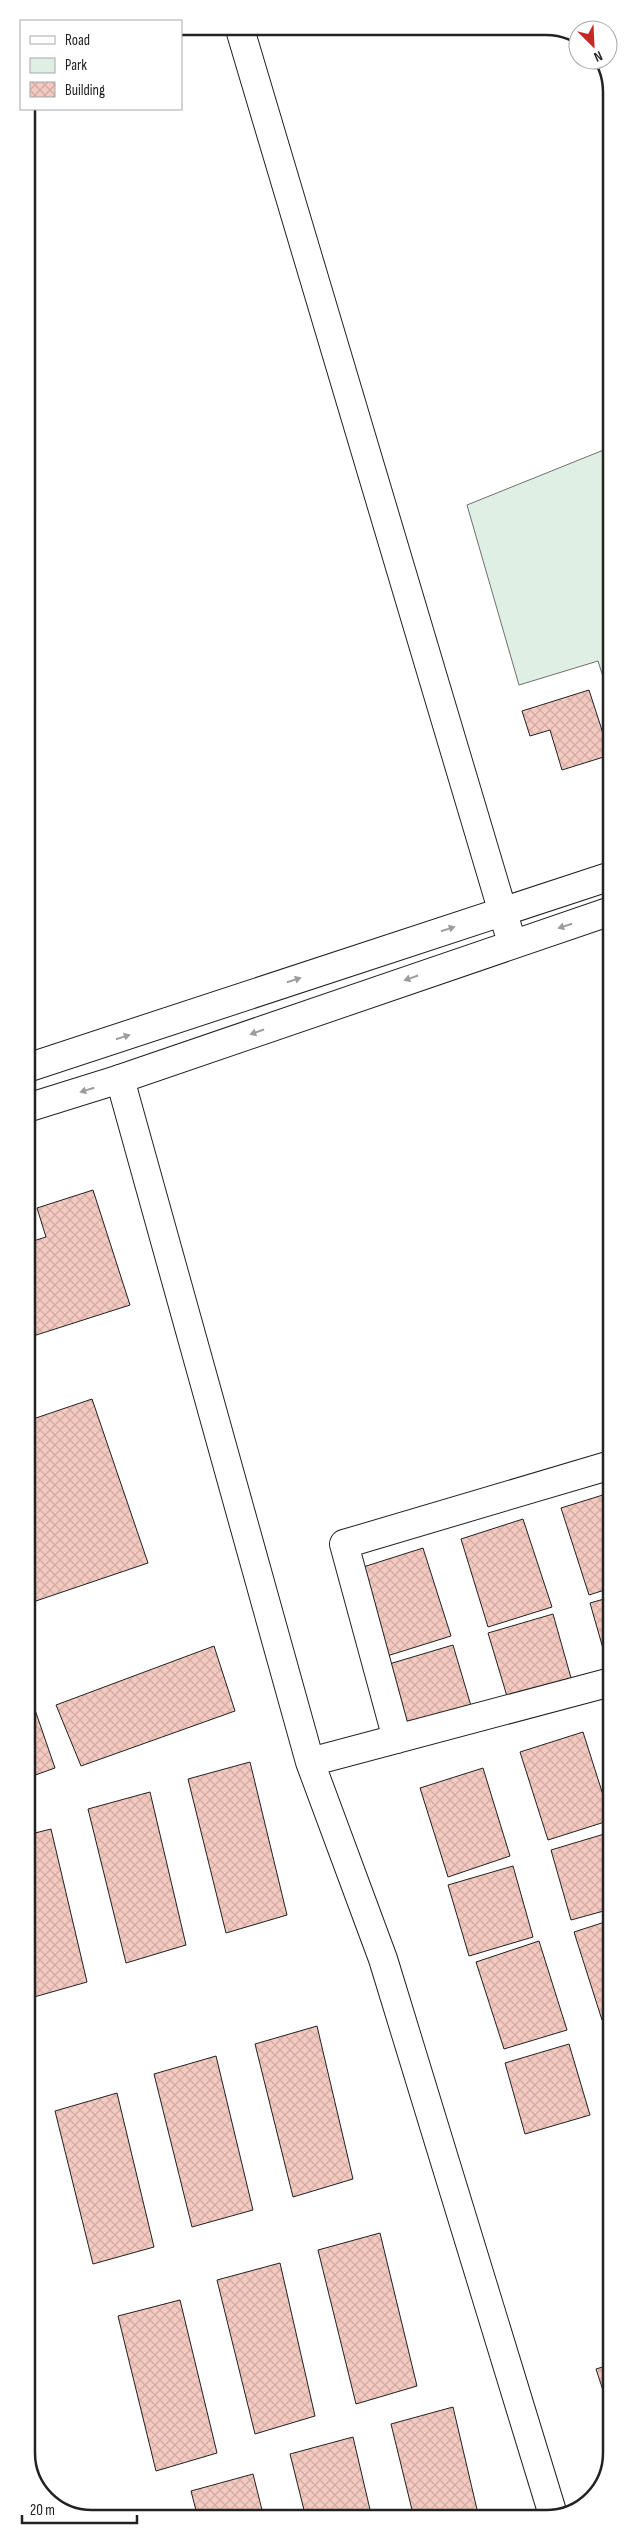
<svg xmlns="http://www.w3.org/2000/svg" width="638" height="2545" viewBox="0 0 638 2545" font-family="'Sofia Sans Condensed',sans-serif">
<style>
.green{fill:#e0efe3;stroke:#6f6f6f}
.building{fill:url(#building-cross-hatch);stroke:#222}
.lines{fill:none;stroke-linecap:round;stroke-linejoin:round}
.street-casing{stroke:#222;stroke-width:30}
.secondary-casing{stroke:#222;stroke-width:30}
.street{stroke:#fff;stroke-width:28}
.secondary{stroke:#fff;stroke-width:28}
.oneway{fill:#9c9c9c}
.rim{fill:none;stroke:#222;stroke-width:2.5}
</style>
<defs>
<pattern id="building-cross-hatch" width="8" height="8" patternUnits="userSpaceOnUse" patternTransform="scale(1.25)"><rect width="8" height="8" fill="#f3c9c0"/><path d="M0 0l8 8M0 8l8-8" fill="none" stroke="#d0aca5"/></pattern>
</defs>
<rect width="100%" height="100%" fill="#fff"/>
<path class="green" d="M611 447V702L598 661 519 685 467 505Z"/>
<path class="building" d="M589 690 610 755 562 770 550 730 530 736 522 711Z
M93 1190 130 1305 27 1338V1243L46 1237 37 1208Z
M92 1399 148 1563 27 1604V1421Z
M606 1494 611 1510V1588L589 1595 561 1508Z
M523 1519 552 1607 488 1627 461 1539Z
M423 1548 451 1636 387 1656 360 1568Z
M611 1597V1673H610L590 1603Z
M553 1614 573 1685 509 1703 488 1633Z
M453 1645 474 1716 409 1735 389 1664Z
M214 1646 235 1711 81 1766 56 1705Z
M33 1704 55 1768 27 1778V1706Z
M583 1732 611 1820 548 1840 520 1752Z
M250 1762 287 1915 226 1933 188 1779Z
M483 1768 510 1856 448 1877 420 1788Z
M150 1792 186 1945 126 1963 88 1809Z
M51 1829 87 1982 27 1999V1835Z
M611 1832V1909L571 1920 551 1850Z
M513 1866 533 1937 469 1956 448 1885Z
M611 1920 612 2017 602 2020 574 1932Z
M539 1941 567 2030 504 2049 476 1962Z
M317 2026 353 2179 293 2197 255 2044Z
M612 2033V2060L604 2035Z
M569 2044 590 2115 525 2134 505 2063Z
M216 2056 253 2210 192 2227 154 2074Z
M117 2093 154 2247 93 2264 55 2111Z
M380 2233 417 2386 356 2404 318 2250Z
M280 2263 315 2416 255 2434 217 2280Z
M180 2300 217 2453 156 2471 118 2316Z
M612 2364V2418L596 2369Z
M453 2407 479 2518H414L391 2424Z
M353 2437 372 2518H306L290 2454Z
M253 2474 264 2518H198L191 2491Z"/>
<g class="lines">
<g class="street-casing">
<path id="street" d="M120 1079 310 1762 383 1959 554 2518
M397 1739 344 1544 611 1465
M310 1762 611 1682"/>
</g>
<g class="secondary-casing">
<path id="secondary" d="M239 26 512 943
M27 1068 611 876
M27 1108 120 1079 611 911"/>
</g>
<use href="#street" class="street"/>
<use href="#secondary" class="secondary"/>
</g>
<defs><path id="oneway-solid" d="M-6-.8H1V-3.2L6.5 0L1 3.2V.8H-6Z" transform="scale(1.25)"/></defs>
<g class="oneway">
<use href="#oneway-solid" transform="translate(565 926) rotate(162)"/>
<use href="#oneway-solid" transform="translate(448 929) rotate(-18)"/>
<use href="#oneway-solid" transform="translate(411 978) rotate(161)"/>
<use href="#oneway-solid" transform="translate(294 980) rotate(-18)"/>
<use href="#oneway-solid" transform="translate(257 1032) rotate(161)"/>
<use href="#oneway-solid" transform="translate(123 1037) rotate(-18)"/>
<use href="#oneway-solid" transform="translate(87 1090) rotate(163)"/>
</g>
<path d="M0 0H638V2545H0ZM92 35H546A57 57 0 0 1 603 92V2453A57 57 0 0 1 546 2510H92A57 57 0 0 1 35 2453V92A57 57 0 0 1 92 35Z" fill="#fff" fill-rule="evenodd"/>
<path class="rim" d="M92 35H546A57 57 0 0 1 603 92V2453A57 57 0 0 1 546 2510H92A57 57 0 0 1 35 2453V92A57 57 0 0 1 92 35Z"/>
<rect x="20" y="20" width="162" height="90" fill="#ffffff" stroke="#a7a7a7"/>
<rect x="30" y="36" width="25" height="8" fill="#ffffff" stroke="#a7a7a7"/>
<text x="65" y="45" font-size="15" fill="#222222">Road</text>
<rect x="30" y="58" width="25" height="15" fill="#e0efe3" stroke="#a7a7a7"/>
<text x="65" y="70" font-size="15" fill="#222222">Park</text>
<rect x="30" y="82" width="25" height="15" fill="url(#building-cross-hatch)" stroke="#a7a7a7"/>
<text x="65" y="95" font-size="15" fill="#222222">Building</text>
<g transform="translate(593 45) rotate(156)"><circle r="24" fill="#ffffff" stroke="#a7a7a7"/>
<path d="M0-4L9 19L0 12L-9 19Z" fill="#c62828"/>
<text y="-8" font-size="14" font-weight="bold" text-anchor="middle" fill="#222222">N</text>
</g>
<path d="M22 2515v8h115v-8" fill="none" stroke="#222222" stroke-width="2.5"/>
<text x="30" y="2515" font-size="15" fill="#222222" stroke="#ffffff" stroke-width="4" paint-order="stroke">20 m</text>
</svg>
